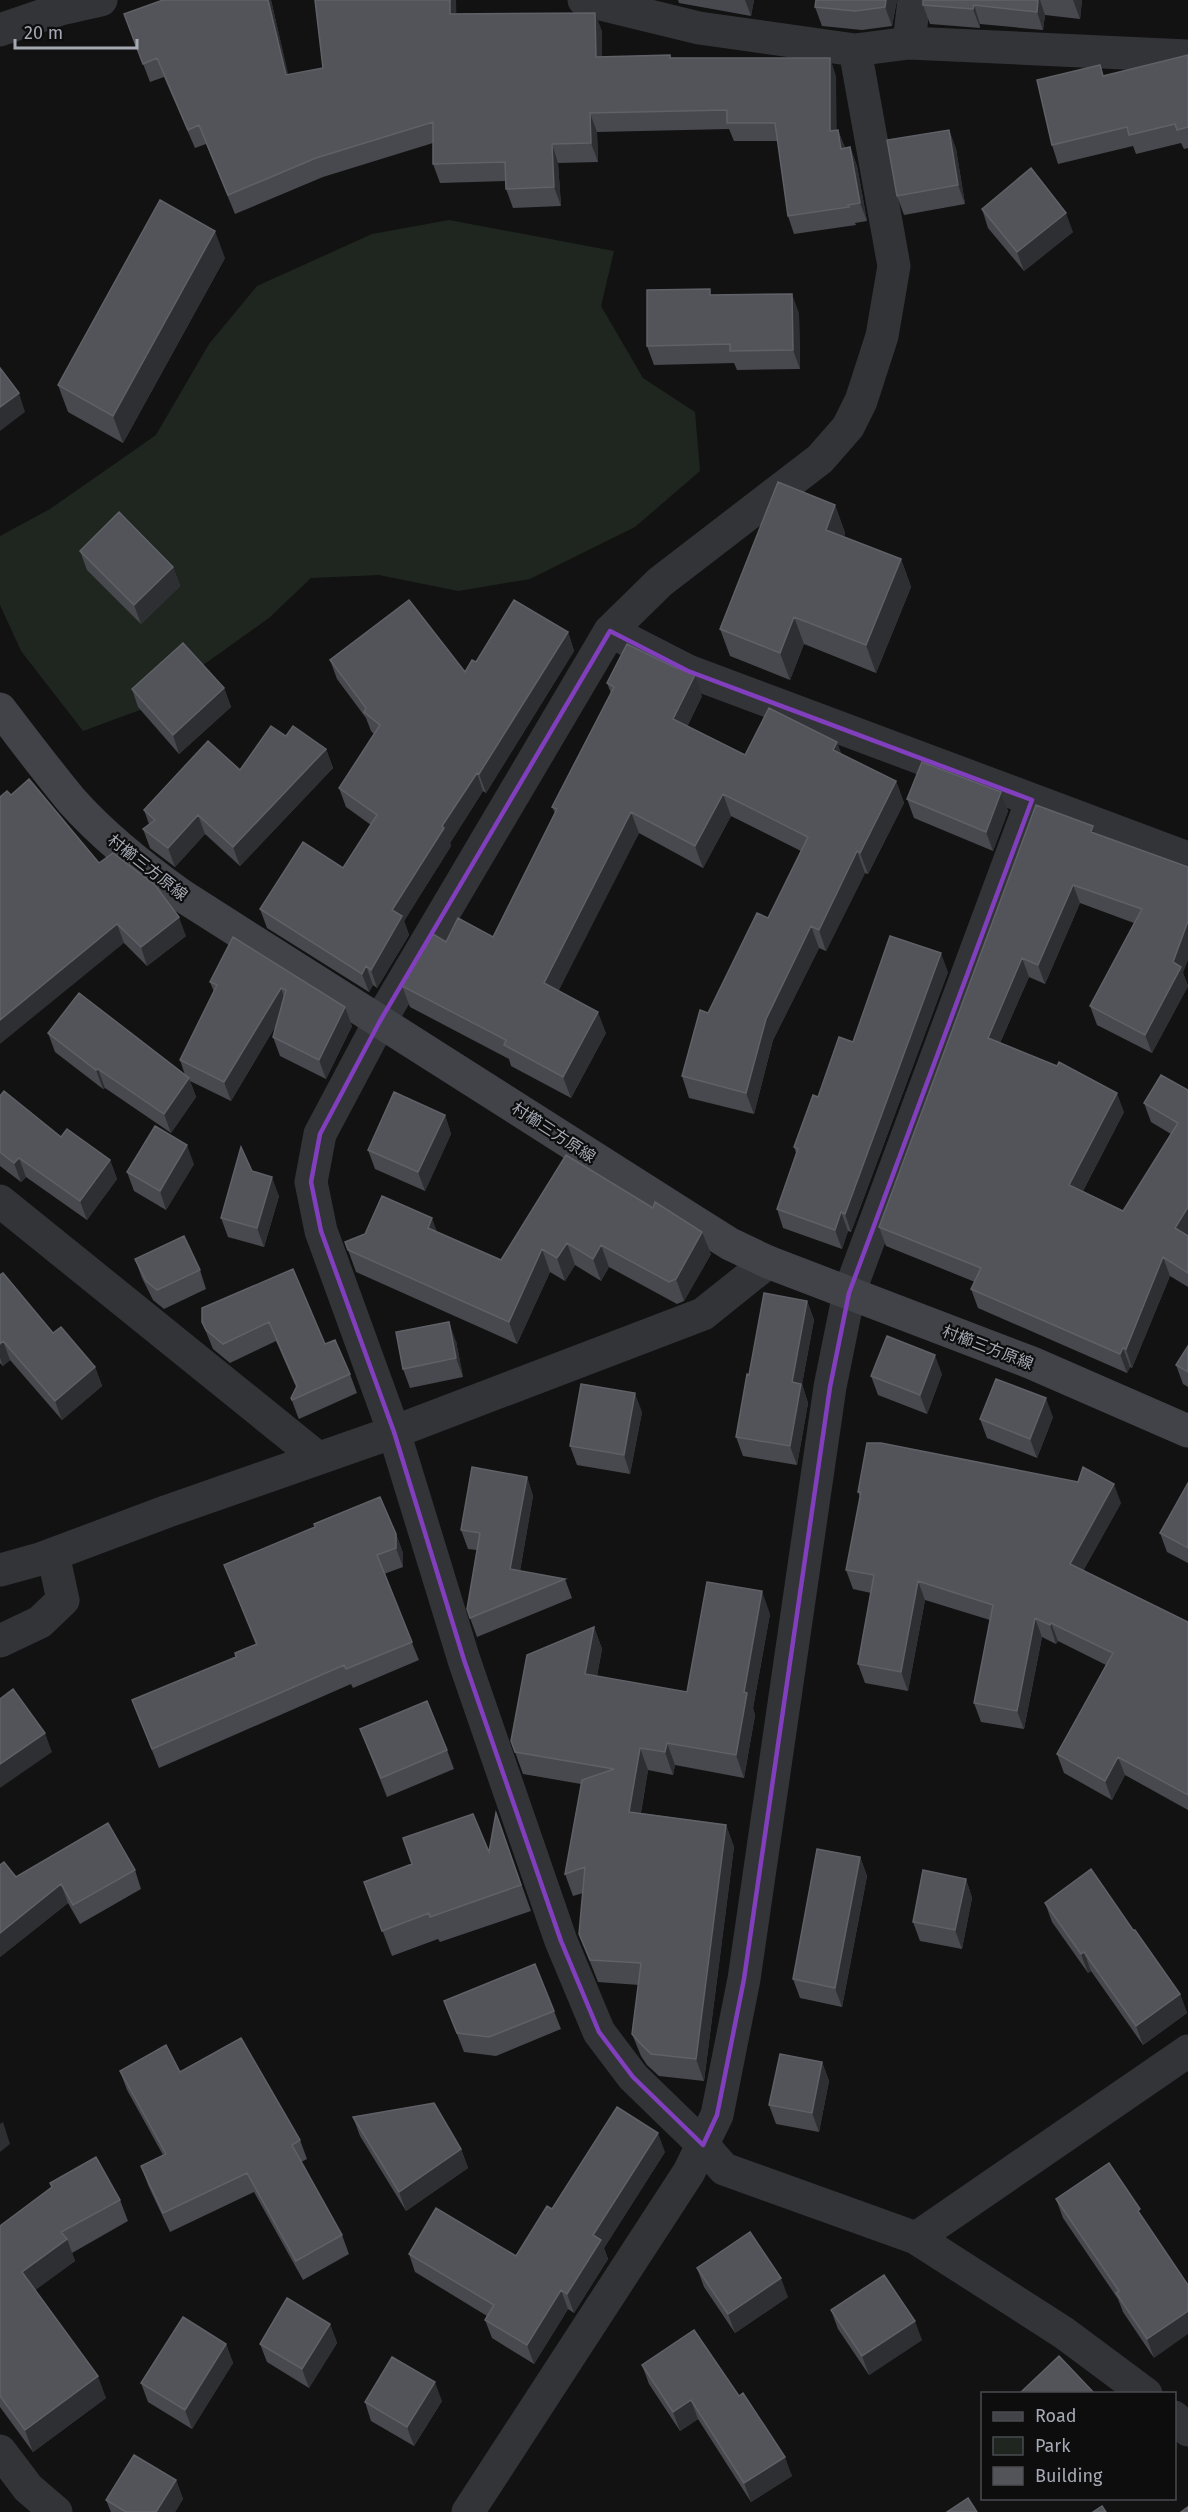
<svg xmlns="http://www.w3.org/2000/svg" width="1188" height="2512" viewBox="0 0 1188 2512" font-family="'Fira Sans','Noto Sans JP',sans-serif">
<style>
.green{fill:#1e261f}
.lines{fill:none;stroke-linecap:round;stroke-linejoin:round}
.minor{stroke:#333438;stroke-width:33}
.secondary{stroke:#414348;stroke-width:33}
.wall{fill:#48494e}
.shaded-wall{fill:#2e2f32}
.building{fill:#525459;stroke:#5f6167;stroke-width:1.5}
.marked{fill:none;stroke:#813fbd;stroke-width:4.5;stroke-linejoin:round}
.labels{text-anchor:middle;stroke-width:4.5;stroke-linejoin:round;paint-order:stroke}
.street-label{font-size:16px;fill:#a4a9b3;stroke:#0d0d0e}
</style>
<rect width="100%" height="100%" fill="#121213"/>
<path class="green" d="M449 220 614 251 601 306 643 378 695 412 700 471 635 527 530 579 458 591 379 575 311 578 269 618 140 710 83 731 21 651 0 605V536L50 509 156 435 209 344 257 286 372 234Z"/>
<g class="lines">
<path class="minor" d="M584 0 699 28 855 50 909 43 1188 56
M0 30 61 9 101 0
M909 43 914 0
M855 50 894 266 882 336 861 401 848 427 820 459 660 582 610 631 380 1021 320 1134 311 1182 321 1231 394 1432 464 1660 561 1941 599 2032 633 2077 703 2145 724 2169 916 2238 1064 2333 1146 2394
M610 631 688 671 1188 858
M0 1201 318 1458
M0 1570 40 1559 168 1511 394 1432 703 1314 768 1262
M0 1641 40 1622 63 1600 53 1554
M916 2238 1188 2051
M1174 2417 1188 2430
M0 2451 28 2488 56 2512
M468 2512 689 2172 717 2115 744 1979 830 1387 849 1293 1032 800"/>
<path class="secondary" d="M0 709C24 740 47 771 72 801 104 837 142 867 181 895L695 1222 730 1244 768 1262 1032 1363 1188 1431"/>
</g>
<path class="wall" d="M163 0H271L288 75 323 68 456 14 602 31V57L670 55 671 58H830L836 77V130H838L845 148 850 147 857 166 867 221 855 223 856 225 794 234 788 216 778 141H734L729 129 597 132 598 162 558 163 561 206 513 208 506 189V181L440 183 433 164V143L323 177 235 214 206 144 195 148 164 77 150 82 124 14Z
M678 0H754L751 16 679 3Z
M816 0H897L892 26 862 30 822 26 815 7Z
M923 0H1082L1080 19 1045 15 1043 30 980 24V28L930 24 923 5Z
M1188 55V148L1184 149 1181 143 1136 154 1133 146 1058 164 1052 145 1104 76Z
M949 130 956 149 965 204 904 215 897 196Z
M982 209 1073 232 1024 271 988 228Z
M225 258 123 443 68 412 58 385Z
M713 295 799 313 800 369 737 370 734 363 654 365 647 346Z
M835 505 845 533 844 537 901 559 911 587 876 673 804 644 790 680 730 656 720 629Z
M80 551 173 567 180 586 141 624 87 570Z
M568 632 574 651 486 793 483 791 450 843 451 846 404 921 409 935 377 988 373 985 369 992 267 928 260 909 343 868 371 825 346 807 339 788 374 734 371 731 366 718 337 679 330 660 465 672 476 662Z
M607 683 702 696 687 727 745 755 837 742 841 755 896 781 904 803 868 874 865 873 826 951 819 948 773 1040 754 1114 689 1098 682 1076 708 1013 768 918 801 851 731 816 703 868 639 833 558 990 606 1033 571 1098 511 1066 509 1059 410 1007 402 986 446 942 493 937 555 813 552 807 611 693Z
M224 688 231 707 179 754 138 707 132 689Z
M286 736 326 749 333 768 240 866 205 834 175 867 150 848 143 829 149 824 144 810 240 770Z
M1001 792 1008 811 993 851 914 818 907 799Z
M11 795 99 863 186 936 147 966 124 943Z
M1036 805 1093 826 1096 834 1183 973 1188 986 1152 1053 1097 1025 1090 1006 1134 923 1080 903 1045 984 1029 977 1000 1043 1124 1112 1083 1191 1123 1211 1171 1134 1151 1122 1144 1103 1188 1090V1287L1170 1276 1132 1368 1130 1367 1127 1373 978 1308 971 1289 975 1282 886 1246 879 1227Z
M233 937 352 1026 326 1079 280 1056 273 1037 275 1027 231 1101 190 1081 196 1097 171 1133 105 1088 103 1089 55 1052 48 1033 185 1075 180 1060 214 992 210 982Z
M948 972 851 1232 848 1231 842 1249 783 1228 777 1209 796 1153 794 1147 818 1097 853 1042Z
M0 1096 61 1137 110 1160 117 1179 87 1220 26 1177 21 1182 0 1166Z
M445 1115 451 1134 425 1191 375 1169 368 1150Z
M566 1155 711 1254 684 1301 677 1304 609 1267 601 1281 575 1265 565 1281 550 1272 517 1344 356 1272 348 1250 437 1232 501 1260Z
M194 1164 166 1210 134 1191 127 1172Z
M252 1171 279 1196 264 1247 228 1237 221 1218Z
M135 1259 200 1270 206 1289 164 1309 153 1300 142 1278Z
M293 1269 325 1344 350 1374 357 1393 299 1419 298 1417 291 1398 296 1387 276 1341 230 1363 213 1349 202 1322Z
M0 1275 53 1333 95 1367 102 1386 62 1420 10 1360 3 1366 0 1363Z
M807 1301 814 1320 802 1384 808 1403 797 1465 743 1456 736 1437 749 1375Z
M456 1341 463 1377 410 1388 403 1369Z
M1188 1346V1387L1183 1384 1176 1365Z
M942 1374 927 1414 878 1395 871 1376Z
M642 1412 630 1474 577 1465 570 1446Z
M1053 1417 1037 1458 987 1438 980 1419Z
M527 1477 533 1496 520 1571 565 1579 572 1598 477 1637 470 1618 477 1550 468 1549 461 1530Z
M1188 1483V1563L1167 1552 1160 1533Z
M858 1492 1121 1503 1083 1571 1188 1622V1810L1125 1775 1112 1800 1064 1773 1057 1754 1106 1665 1058 1641 1056 1644 1042 1637 1024 1729 981 1722 974 1703 990 1620 925 1600 908 1691 865 1683 858 1664 871 1593 853 1589 846 1570 860 1497Z
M396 1534 403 1553V1567L384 1574 419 1660 353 1688 351 1684 159 1768 132 1700 236 1657 256 1645 224 1565Z
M770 1614 753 1708 755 1715 744 1778 675 1765 673 1775 648 1770 641 1813 726 1825 734 1847 704 2081 659 2076 647 2065 641 2056 632 2034 639 1985 598 1982 579 1934 583 1893 573 1896 565 1874 581 1784 523 1774 511 1741 594 1627 602 1649 597 1676 687 1692Z
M360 1729 447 1750 454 1769 387 1797Z
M496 1813 531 1911 440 1942 438 1939 392 1956 364 1882 412 1864 489 1852Z
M860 1857 867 1876 842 2007 800 1998 793 1979Z
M0 1865 16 1877 135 1870 141 1889 80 1924 68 1903 0 1957Z
M966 1879 972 1898 962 1949 920 1941 913 1922Z
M1045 1903 1133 1930 1180 1994 1187 2013 1143 2045 1091 1971 1088 1973 1052 1922Z
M444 2001 554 2011 561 2029 496 2056 464 2052Z
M822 2062 829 2081 819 2132 776 2124 769 2105Z
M120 2071 180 2072 300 2140 307 2159 301 2162 342 2235 349 2254 303 2280 254 2192 170 2232 148 2185 141 2166 163 2155 127 2090Z
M353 2117 461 2149 468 2168 406 2211 360 2136Z
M665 2152 604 2248 608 2259 574 2313 568 2309 534 2364 492 2338 485 2320 487 2316 415 2272 409 2254 516 2256 552 2209Z
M1109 2163 1154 2358 1123 2312 1118 2299 1063 2218 1056 2199Z
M50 2183 120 2200 128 2221 72 2253 75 2261 35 2290 106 2398 33 2452 0 2407V2226L52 2188Z
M697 2268 788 2297 735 2333 704 2287Z
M831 2310 922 2340 869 2375 838 2329Z
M330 2324 337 2343 309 2388 267 2362 260 2344Z
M694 2330 792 2476 751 2502 698 2419 680 2431 649 2384 642 2365Z
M226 2344 233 2363 192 2429 148 2402 141 2383Z
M442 2401 414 2446 371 2421 365 2402Z
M176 2480 183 2499 175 2512H111L106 2500Z"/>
<path class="shaded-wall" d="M268 0H271L293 94 286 75Z
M450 0H456L457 33 450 14Z
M745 0H754L751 16Z
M886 0H897L892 26 885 7Z
M1038 0H1040L1045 15 1043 30 1037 12Z
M1073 0H1082L1080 19Z
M974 5 980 24V28L973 9Z
M595 13 602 31V76L596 57Z
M830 58 836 77 837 150 830 131Z
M590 113 597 132 598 162 591 143Z
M838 130 845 149H841Z
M949 130 956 149 965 204 958 185Z
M552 144 558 163 561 206 554 187Z
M850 147 857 166 867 221 860 203Z
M1066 213 1073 232 1024 271 1017 252Z
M215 231 225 258 123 443 113 416Z
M792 294 799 313 800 369 793 350Z
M19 393 25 412 0 431V407Z
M835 505 845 533 836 557 826 530Z
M901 559 911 587 876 673 866 645Z
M173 567 180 586 141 624 134 605Z
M794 617 804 644 790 680 780 653Z
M568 632 574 651 486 793 479 774Z
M695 675 702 696 680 741 673 719Z
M224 688 231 707 179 754 173 735Z
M837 742 845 763 833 750Z
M326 749 333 768 240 866 233 847Z
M477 773 483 791 450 843 451 846 404 921 409 935 377 988 371 970 392 910 442 826Z
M896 781 904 803 868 874 860 853Z
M1001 792 1008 811 993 851 986 832Z
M723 794 731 816 703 868 695 846Z
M631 812 639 833 552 1004 544 983Z
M198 815 205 834 175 867 168 848Z
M1093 826 1100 845 1091 832Z
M857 851 865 873 826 951 819 930Z
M1073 885 1080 903 1045 984 1038 965Z
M179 917 186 936 147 966 141 947Z
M1188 921V960L1183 973 1188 986 1152 1053 1145 1035 1173 962Z
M117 924 124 943 0 1044V1020Z
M811 926 819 948 773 1040 754 1114 746 1093 766 1019Z
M941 953 948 972 851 1232 845 1214Z
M1022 958 1029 977 994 1056 988 1038Z
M366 966 373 985 369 992 362 974Z
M281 988 287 1007 231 1101 224 1082Z
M345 1007 352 1026 326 1079 319 1060Z
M598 1012 606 1033 571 1098 563 1077Z
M98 1069 105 1088 103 1089 96 1070Z
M189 1078 196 1097 171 1133 164 1114Z
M1117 1093 1124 1112 1076 1204 1069 1185Z
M445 1115 451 1134 425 1191 418 1172Z
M187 1145 194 1164 166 1210 160 1191Z
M19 1158 26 1177 21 1182 14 1163Z
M110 1160 117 1179 87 1220 80 1201Z
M272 1177 279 1196 264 1247 257 1228Z
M1188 1207V1237L1175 1228Z
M841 1212 848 1231 842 1249 835 1230Z
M432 1218 440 1240 428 1228Z
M702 1232 711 1254 684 1301 676 1279Z
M567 1243 575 1265 565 1281 557 1258Z
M601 1245 609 1267 601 1281 593 1259Z
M542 1249 550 1272 517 1344 509 1322Z
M1163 1257 1170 1276 1132 1368 1126 1349Z
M807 1301 814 1320 802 1384 808 1403 797 1465 790 1446 792 1382Z
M449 1322 456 1341 463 1377 456 1358Z
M3 1341 10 1360 3 1366 0 1358V1344Z
M1123 1348 1130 1367 1127 1373 1120 1354Z
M935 1355 942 1374 927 1414 920 1395Z
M95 1367 102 1386 62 1420 55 1401Z
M635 1393 642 1412 630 1474 624 1455Z
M1046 1398 1053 1417 1037 1458 1030 1439Z
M527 1477 533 1496 517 1588 510 1569Z
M1114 1484 1121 1503 1076 1583 1070 1564Z
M396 1534 403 1553V1567L396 1548Z
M918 1581 925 1600 908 1691 901 1672Z
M762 1591 770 1614 753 1708 755 1715 744 1778 736 1755 744 1692Z
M1035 1618 1042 1637 1024 1729 1017 1711Z
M1051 1623 1058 1641 1056 1644 1050 1625Z
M594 1627 602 1649 593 1696 585 1674Z
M45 1733 52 1752 0 1788V1764Z
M667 1743 675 1765 673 1775 665 1752Z
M640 1748 648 1770 637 1834 629 1812Z
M1118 1757 1125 1775 1112 1800 1105 1781Z
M726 1825 734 1847 704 2081 696 2059Z
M860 1857 867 1876 842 2007 835 1988Z
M966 1879 972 1898 962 1949 955 1930Z
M61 1884 68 1903 0 1957V1933Z
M1084 1952 1091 1971 1088 1973 1081 1954Z
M1180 1994 1187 2013 1143 2045 1136 2026Z
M822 2062 829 2081 819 2132 812 2113Z
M3 2122 10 2144 0 2152V2124Z
M658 2133 665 2152 604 2248 608 2259 574 2313 567 2294 593 2235Z
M461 2149 468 2168 406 2211 399 2192Z
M67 2239 75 2261 30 2294 22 2272Z
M781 2278 788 2297 735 2333 728 2314Z
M561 2290 568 2309 534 2364 527 2345Z
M1188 2311V2334L1154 2358 1147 2339Z
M915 2321 922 2340 869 2375 862 2356Z
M330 2324 337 2343 309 2388 302 2369Z
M226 2344 233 2363 192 2429 185 2410Z
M98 2376 106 2398 33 2452 25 2430Z
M435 2382 442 2401 414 2446 407 2427Z
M691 2400 698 2419 680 2431 673 2412Z
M785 2457 792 2476 751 2502 744 2483Z
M176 2480 183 2499 175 2512H156Z"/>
<path class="building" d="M163 0H268L286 75 323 68 315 0H450V14L595 13 596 57 670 55V58H830V131L838 130 841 149 850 147 860 203 848 205 849 207 788 216 775 123H727V110L590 113 591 143 552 144 554 187 506 189 505 162 433 164V122L316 158 228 195 199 125 188 130 157 58 143 64 124 14Z
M816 0H886L885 7 855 11 815 7Z
M923 0H1038L1037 12 974 5 973 9 923 5Z
M1188 55V127L1177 130 1175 124 1129 135 1127 127 1052 145 1037 80 1100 65 1103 76Z
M949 130 958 185 897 196 887 140Z
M1031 168 1066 213 1017 252 982 209Z
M160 200 215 231 113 416 58 385Z
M710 289V295L792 294 793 350 730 351V344L647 346V290Z
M0 368 19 393 0 407Z
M778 482 835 505 826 530 901 559 866 645 794 617 780 653 720 629Z
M119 512 173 567 134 605 80 551Z
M409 600 465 672 472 660 476 662 514 600 568 632 479 774 477 773 442 826 444 828 392 910 402 916 371 970 366 966 362 974 260 909 303 842 343 868 377 815 339 788 380 725 364 712 366 708 330 660Z
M183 643 224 688 173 735 132 689Z
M627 644 672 666 695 675 673 719 745 755 769 708 837 742 833 750 896 781 860 853 857 851 819 930 811 926 766 1019 746 1093 682 1076 700 1010 708 1013 757 913 768 918 808 837 723 794 695 846 631 812 544 983 598 1012 563 1077 504 1045 506 1040 402 986 433 934 446 942 458 918 493 937 557 809 552 807 614 687 607 683Z
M271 726 286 736 293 726 326 749 233 847 198 815 168 848 143 829 155 820 144 810 208 741 240 770Z
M922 762 1001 792 986 832 907 799Z
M29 779 99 863 113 853 155 885 179 917 141 947 117 924 0 1020V797L7 791 11 795Z
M1036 805 1093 826 1091 832 1188 867V921L1173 962 1181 967 1145 1035 1090 1006 1142 909 1073 885 1038 965 1022 958 988 1038 1057 1066 1059 1062 1117 1093 1069 1185 1123 1211 1178 1123 1144 1103 1161 1075 1188 1090V1207L1175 1228 1188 1236V1273L1163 1257 1126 1349 1123 1348 1120 1354 971 1289 981 1268 879 1227Z
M890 936 941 953 845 1214 841 1212 835 1230 777 1209 798 1149 794 1147 813 1095 818 1097 839 1037 853 1042Z
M233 937 345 1007 319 1060 273 1037 286 990 281 988 224 1082 180 1060 217 985 210 982Z
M79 993 189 1078 164 1114 98 1069 96 1070 48 1033Z
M4 1091 61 1137 67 1129 110 1160 80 1201 19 1158 14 1163 0 1152V1096Z
M394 1092 445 1115 418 1172 368 1150Z
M155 1126 187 1145 160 1191 127 1172Z
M241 1147 252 1171 272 1177 257 1228 221 1218Z
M566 1155 653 1208 655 1202 702 1232 676 1279 669 1282 601 1245 593 1259 567 1243 557 1258 542 1249 509 1322 348 1250 345 1242 365 1234 382 1196 432 1218 428 1228 501 1260Z
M184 1236 200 1270 157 1290 146 1281 135 1259Z
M293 1269 325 1344 335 1340 350 1374 292 1400 291 1398 297 1386 269 1322 223 1344 206 1330 202 1322V1308Z
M3 1273 53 1333 61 1327 95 1367 55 1401 3 1341 0 1344V1275Z
M764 1293 807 1301 792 1382 801 1384 790 1446 736 1437 747 1374 749 1375Z
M449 1322 456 1358 403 1369 396 1332Z
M887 1336 935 1355 920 1395 871 1376Z
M1188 1346V1372L1176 1365Z
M996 1379 1046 1398 1030 1439 980 1419Z
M581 1384 635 1393 624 1455 570 1446Z
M867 1443H881L1078 1482 1083 1467 1114 1484 1070 1564 1188 1622V1795L1118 1757 1105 1781 1057 1754 1113 1653 1051 1623 1050 1625 1035 1618 1017 1711 974 1703 993 1605 918 1581 901 1672 858 1664 874 1575 846 1570 861 1492H858Z
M472 1467 527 1477 510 1569 565 1579 470 1618 467 1609 480 1533 461 1530Z
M1188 1483V1548L1160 1533Z
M380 1497 396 1534V1548L377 1555 412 1642 346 1669 344 1665 152 1749 132 1700 236 1657 235 1653 257 1644 224 1565 315 1527 314 1524Z
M707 1582 762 1591 744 1692 747 1693 736 1755 667 1743 665 1752 640 1748 629 1812 726 1825 696 2059 651 2054 639 2042 632 2034 641 1963 590 1960 579 1934 585 1867 565 1874 582 1780 614 1769 515 1752 511 1741 527 1655 594 1627 585 1674 687 1692Z
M13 1689 45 1733 0 1764V1699Z
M427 1701 447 1750 381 1778 360 1729Z
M496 1813 521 1885 430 1917 429 1913 382 1931 364 1882 412 1864 403 1838 473 1814 489 1852Z
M108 1823 135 1870 73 1905 61 1884 0 1933V1865L4 1862 16 1877Z
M817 1849 860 1857 835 1988 793 1979Z
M1091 1869 1133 1930H1135L1180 1994 1136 2026 1084 1952 1081 1954 1045 1903Z
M923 1870 966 1879 955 1930 913 1922Z
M535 1964 554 2011 489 2037 457 2033 444 2001Z
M241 2038 300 2140 292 2145 342 2235 296 2261 247 2173 163 2213 141 2166 166 2154 120 2071 166 2045 180 2072Z
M780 2054 822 2062 812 2113 769 2105Z
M434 2103 461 2149 399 2192 353 2117Z
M617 2107 658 2133 593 2235 601 2240 567 2294 561 2290 527 2345 485 2320 494 2305 409 2254 436 2208 516 2256 547 2206 552 2209Z
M96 2157 120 2200 61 2232 67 2239 22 2272 98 2376 25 2430 0 2396V2226L52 2187 50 2183Z
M1109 2163 1140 2209 1138 2211 1188 2285V2311L1147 2339 1116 2293 1119 2291 1056 2199Z
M750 2232 781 2278 728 2314 697 2268Z
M884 2275 915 2321 862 2356 831 2310Z
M287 2298 330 2324 302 2369 260 2344Z
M183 2317 226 2344 185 2410 141 2383Z
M694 2330 739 2396 743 2393 785 2457 744 2483 691 2400 673 2412 642 2365Z
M1059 2356 1095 2394H1019Z
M392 2357 435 2382 407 2427 365 2402Z
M134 2455 176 2480 156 2512H126L106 2500Z
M968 2498 977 2512H947Z
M1102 2506 1106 2512H1093Z
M1188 2507V2512H1181Z"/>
<path class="marked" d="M610 631 688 671 1032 800 849 1293 830 1387 744 1979 717 2115 703 2145 633 2077 599 2032 561 1941 464 1660 394 1432 321 1231 311 1182 320 1134 380 1021Z"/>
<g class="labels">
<g class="street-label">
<text transform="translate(148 867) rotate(38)" y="6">村櫛三方原線</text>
<text transform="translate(554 1132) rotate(33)" y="6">村櫛三方原線</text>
<text transform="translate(988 1347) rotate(21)" y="6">村櫛三方原線</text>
</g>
</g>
<rect x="981" y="2392" width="195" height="108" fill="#0d0d0e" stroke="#494b50" stroke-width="1.5"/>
<rect x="993" y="2412" width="30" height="9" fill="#414348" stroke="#494b50" stroke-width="1.5"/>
<text x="1035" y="2422" font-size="18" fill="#a4a9b3">Road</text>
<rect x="993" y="2437" width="30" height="18" fill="#1e261f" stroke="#494b50" stroke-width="1.5"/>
<text x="1035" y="2452" font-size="18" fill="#a4a9b3">Park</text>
<rect x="993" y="2467" width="30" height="18" fill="#525459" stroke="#494b50" stroke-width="1.5"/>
<text x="1035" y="2482" font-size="18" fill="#a4a9b3">Building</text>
<path d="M15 39v9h122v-9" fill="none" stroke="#a4a9b3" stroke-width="3"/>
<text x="24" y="39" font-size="18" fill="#a4a9b3" stroke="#0d0d0e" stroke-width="4.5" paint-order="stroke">20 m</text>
</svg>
